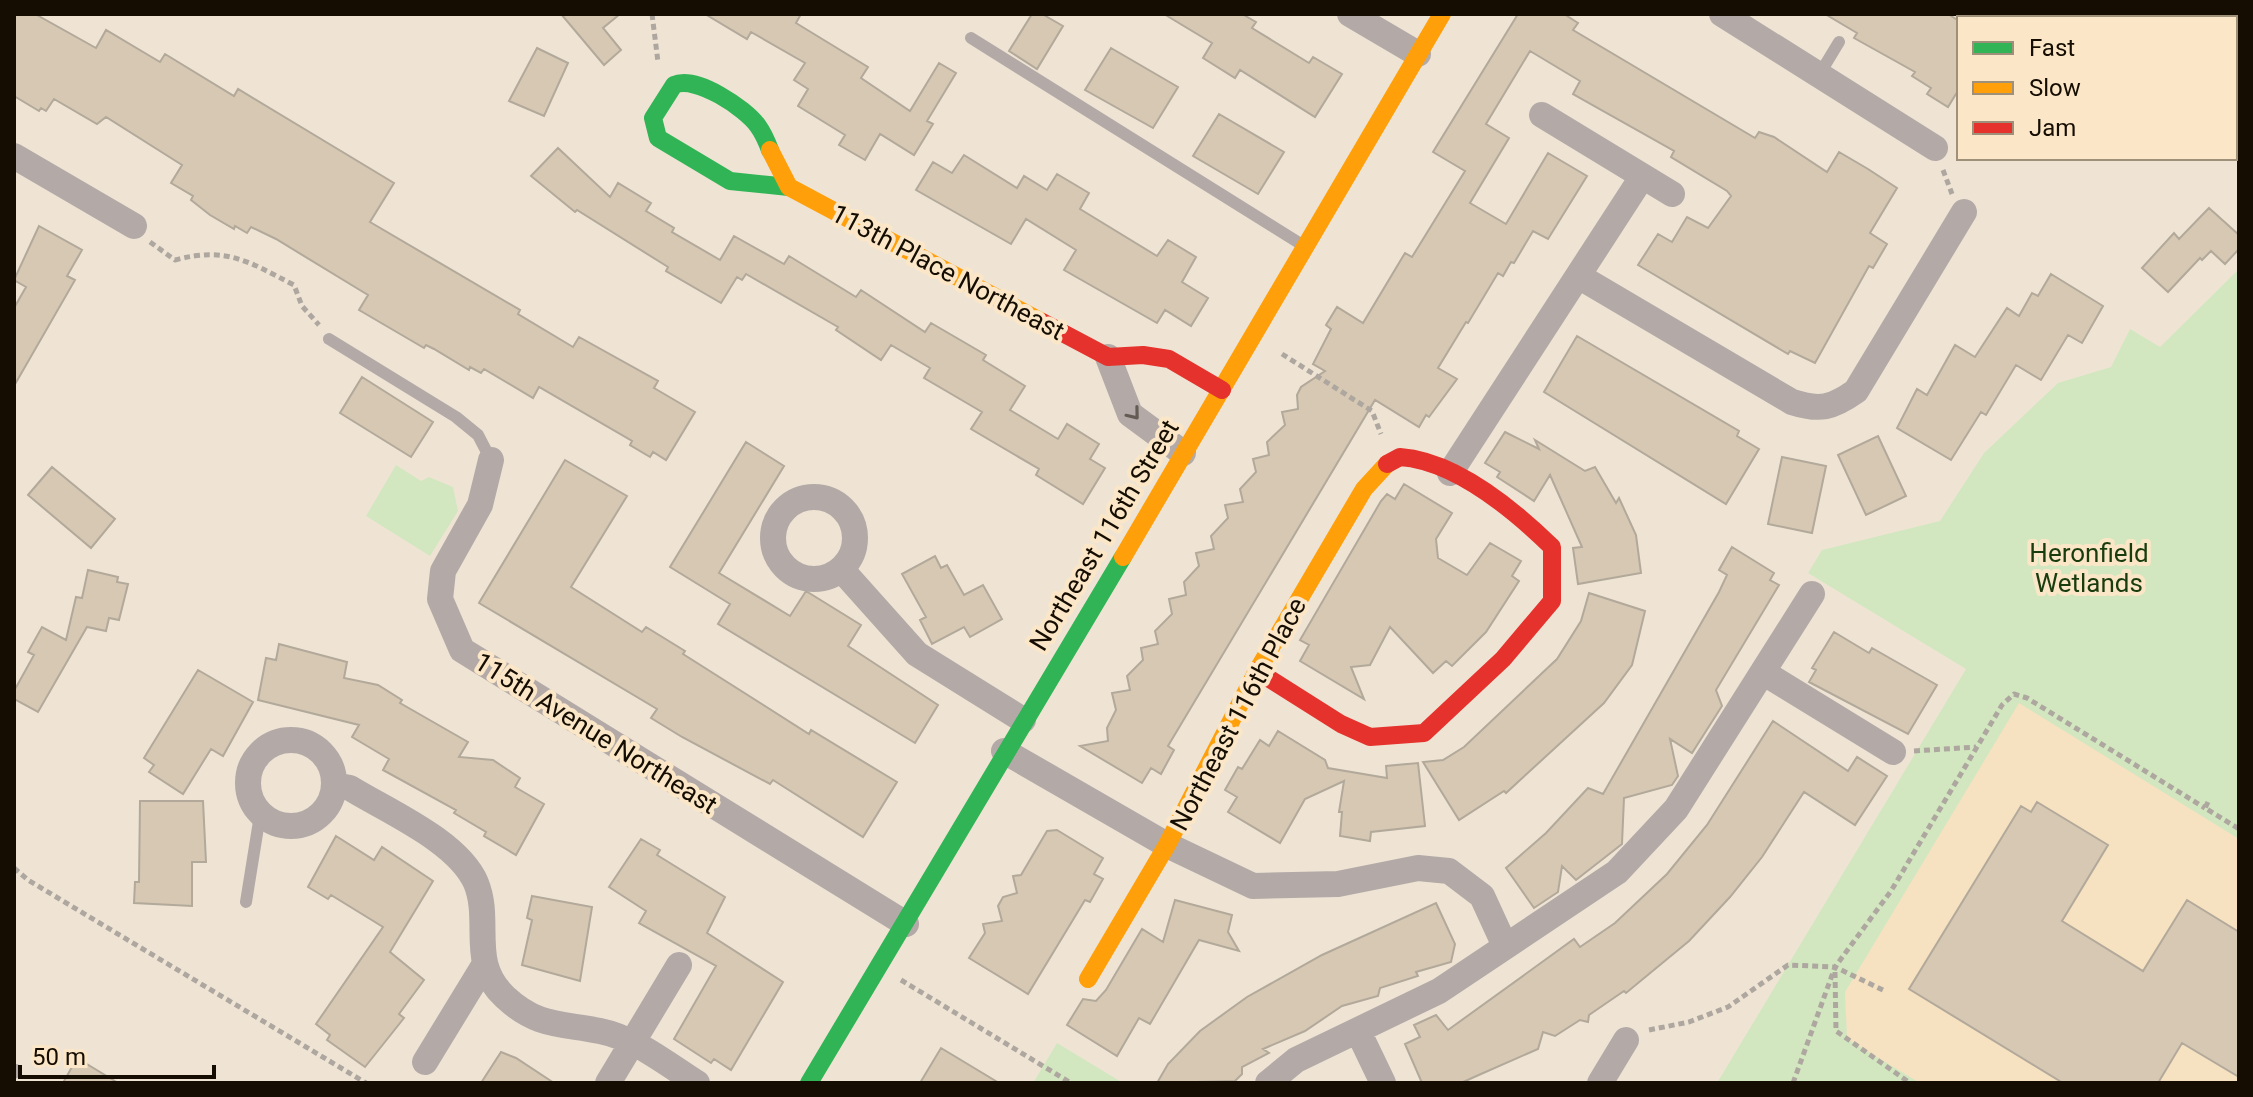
<svg xmlns="http://www.w3.org/2000/svg" width="2253" height="1097" viewBox="0 0 2253 1097" font-family="Roboto,sans-serif">
<style>
.built{fill:#f6e1c0}
.green{fill:#d2e7bf}
.building{fill:#d6c8b2;stroke:#b2a99b;stroke-width:2}
.lines{fill:none;stroke-linecap:round;stroke-linejoin:round}
.path{stroke:#aea7a0;stroke-width:5;stroke-dasharray:6 4;stroke-linecap:butt}
.lane{stroke:#b3aaa7;stroke-width:12}
.street{stroke:#b3aaa7;stroke-width:26}
.fast{stroke:#30b455;stroke-width:18}
.slow{stroke:#ff9f0a;stroke-width:18}
.jam{stroke:#e5322d;stroke-width:18}
.oneway{stroke:#645c54}
.labels{text-anchor:middle;stroke-width:8;stroke-linejoin:round;paint-order:stroke}
.street-label{font-size:26px;fill:#150d02;stroke:#fbe7c8}
.park-label{font-size:26px;fill:#193c0f;stroke:#fbe7c8}
</style>
<rect width="100%" height="100%" fill="#efe4d4"/>
<path class="built" d="M2019 702 2239 839V1083H1920L1847 1039 1845 992Z"/>
<path class="green" d="M2239 269V839L2019 703 1845 992 1847 1039 1920 1083H1717L1966 669 1808 573 1822 550 1940 521 1984 453 2058 383 2111 367 2130 329 2160 347Z
M396 465 421 481 429 477 453 487 458 511 430 556 366 516Z
M1057 1043 1123 1083H1033Z"/>
<path class="building" d="M14 14H35L96 48 106 30 160 62 165 54 234 96 238 89 394 183 370 222 520 310 518 314 573 347 579 337 658 381 654 388 695 412 666 460 653 452 650 457 630 445 632 441 539 387 533 398 484 369 481 373 470 367 469 370 434 349 426 345 424 348 359 310 368 295 276 239 251 227 247 233 235 226 234 229 210 215 191 200 193 196 171 183 182 165 106 117 97 124 54 99 46 111 41 108 39 111 14 96Z
M561 14H620L603 28 621 50 604 65Z
M705 14H801L796 23 868 67 861 78 910 111 939 63 956 73 927 121 933 124 914 155 880 134 865 160 839 145 845 135 798 106 808 89 794 80 805 63 751 32 747 39Z
M1032 14H1042L1063 26 1037 69 1009 51Z
M1164 14H1242L1256 22 1252 28 1309 63 1313 57 1342 74 1315 117 1240 70 1235 78 1203 58 1212 43Z
M1518 14H1564L1578 23 1573 30 1755 138 1759 132 1774 137 1827 172 1839 152 1868 169 1897 188 1870 233 1887 244 1873 268 1869 266 1815 363 1790 351 1788 354 1638 265 1658 234 1672 242 1687 217 1708 228 1731 196 1727 191 1671 157 1674 151 1573 94 1580 81 1530 51 1486 124 1509 138 1470 203 1506 224 1548 153 1587 176 1548 239 1533 231 1514 263 1511 262 1503 276 1498 273 1468 323 1466 322 1438 368 1457 379 1429 417 1426 415 1419 427 1375 400 1168 746 1174 750 1161 774 1151 768 1142 783 1080 746 1108 741 1107 728 1116 710 1112 693 1130 690 1127 676 1143 660 1141 648 1158 644 1155 631 1172 614 1169 599 1186 595 1184 582 1199 566 1196 553 1214 549 1211 536 1228 518 1225 505 1243 502 1240 489 1256 472 1253 459 1269 455 1267 442 1285 425 1282 412 1298 409 1297 395 1301 387 1325 371 1313 364 1331 329 1326 325 1337 307 1363 323 1405 253 1412 257 1465 171 1433 152Z
M1825 14H1948L1959 21V89L1948 107 1927 94 1931 88 1912 76 1915 72 1854 38 1857 33Z
M537 48 568 63 544 116 509 101Z
M1111 48 1178 87 1153 128 1085 90Z
M1219 114 1284 152 1258 194 1193 156Z
M558 148 610 197 618 183 651 203 646 211 674 228 672 232 720 260 734 236 784 264 789 256 856 297 861 290 925 332 931 323 986 355 983 360 1025 386 1010 410 1058 439 1067 424 1099 444 1090 459 1105 468 1083 504 1036 475 1039 469 971 429 982 412 924 378 930 368 891 345 881 360 836 330 838 327 746 274 742 280 737 277 721 303 666 271 668 267 577 210 575 212 531 176Z
M964 155 1017 188 1024 176 1047 190 1057 174 1089 193 1080 209 1157 256 1168 240 1196 257 1182 282 1208 298 1191 326 1165 310 1157 323 1064 270 1076 250 1026 219 1011 244 916 190 933 162 952 173Z
M2209 208 2239 235V249L2225 264 2211 251 2202 260 2200 258 2168 292 2142 268 2174 233 2179 239Z
M39 226 82 250 67 276 75 280 14 386V308L26 287 14 280Z
M2051 274 2103 306 2082 343 2068 335 2041 380 2016 365 1986 415 1981 412 1951 460 1897 428 1917 389 1927 395 1955 345 1975 357 2007 308 2019 316 2032 293 2038 296Z
M1577 336 1739 431 1737 436 1759 449 1726 504 1544 392Z
M362 377 433 422 411 457 340 413Z
M1505 432 1539 449 1535 440 1585 471 1595 467 1616 503 1619 498 1636 535 1641 573 1578 584 1573 548 1582 547 1550 475 1534 501 1497 477 1500 472 1485 463Z
M1878 436 1906 496 1866 515 1838 455Z
M746 442 784 466 719 573 790 616 806 591 861 625 848 646 938 705 915 743 718 624 730 604 670 567Z
M1782 457 1826 466 1812 533 1768 524Z
M565 460 627 496 571 587 642 632 646 627 685 651 683 654 809 734 811 730 897 782 863 837 773 780 770 784 682 737 651 718 657 709 479 603Z
M52 467 115 519 91 548 28 495Z
M1404 484 1452 513 1436 539 1438 558 1467 575 1490 543 1521 561 1512 576 1519 581 1486 632 1452 666 1446 661 1433 673 1390 627 1370 665 1351 667 1364 699 1300 661 1309 645 1300 640 1381 501 1387 494 1395 499Z
M1732 547 1774 573 1770 580 1779 585 1716 690 1722 706 1692 753 1670 739 1678 776 1672 785 1624 798 1622 844 1576 880 1562 866 1558 892 1534 908 1506 868 1546 833 1588 788 1603 794 1719 592 1727 575 1719 570Z
M935 556 941 568 947 565 964 595 983 585 1002 619 970 637 964 627 932 644 920 620 926 617 902 574Z
M88 570 118 577 117 582 128 584 119 620 109 618 106 631 87 627 38 712 14 699V691L34 655 28 652 42 627 66 640 76 597 82 598Z
M1589 593 1645 611 1632 665 1604 703 1506 793 1504 791 1459 820 1423 762 1443 760 1464 747 1557 659 1581 621Z
M1834 632 1869 653 1872 648 1937 685 1908 734 1809 682 1816 670 1812 668Z
M279 644 347 662 344 678 378 685 402 700 400 703 468 742 459 757 493 760 520 778 515 787 544 804 516 855 484 836 486 832 454 813 456 810 383 770 389 759 352 737 359 725 258 700 266 658 276 660Z
M198 670 253 702 223 756 211 749 183 794 149 772 154 765 144 758Z
M1773 721 1848 771 1857 757 1887 776 1855 825 1804 792 1762 857 1730 897 1689 941 1626 993 1624 991 1589 1015 1588 1022 1580 1020 1555 1036 1543 1032 1538 1049 1481 1074 1461 1083H1422L1405 1044 1420 1037 1414 1025 1436 1015 1448 1030 1574 939 1580 947 1615 923 1667 874 1707 825Z
M1278 731 1325 760 1328 768 1387 778 1386 766 1418 763 1425 826 1371 832 1370 841 1340 836 1342 812H1339L1344 781 1305 799 1280 843 1228 812 1237 797 1225 790 1238 767 1242 769 1260 740 1269 746Z
M140 801H203L206 862H192V906L134 903 135 882H139Z
M2037 802 2108 845 2062 921 2143 971 2187 900 2239 932V1077L2182 1043 2158 1083H2063L1909 989 2021 806 2031 812Z
M1057 830 1103 858 1094 874 1103 879 1090 902 1085 900 1028 994 969 958 985 933 983 924 1002 921 998 906 1003 897 1017 893 1013 876 1021 875 1047 831Z
M336 836 374 860 382 847 433 881 390 952 424 980 399 1014 404 1018 365 1067 327 1040 330 1035 316 1024 383 927 331 895 328 899 308 887Z
M641 839 660 850 657 855 725 897 707 933 783 982 731 1070 714 1059 711 1063 674 1039 716 966 639 923 646 911 609 887Z
M532 896 592 907 580 981 522 965 532 920 527 918Z
M1175 900 1232 915 1228 932 1239 951 1199 940 1150 1024 1139 1018 1117 1056 1067 1025 1083 999 1096 1001 1106 990 1142 929 1163 942Z
M1436 903 1455 944 1451 962 1416 972 1418 976 1380 988 1378 996 1342 1006 1305 1031 1263 1049 1269 1053 1242 1067V1074L1235 1081 1157 1083 1168 1064 1200 1031 1247 997 1322 955Z
M941 1048 999 1083H920Z
M501 1052 516 1058 554 1083H481Z
M77 1058 118 1083H63Z"/>
<g class="lines">
<path class="path" d="M652 14 658 62
M1943 170 1952 194
M150 242 175 260C227 246 249 262 294 285L302 306 319 325
M1282 354 1372 411 1381 434
M1914 751 1976 747
M2208 802 2205 808 2239 829
M14 868 28 880 366 1083
M1835 972 1836 1031 1910 1083
M901 980 1071 1083
M1649 1030 1689 1022 1728 1007 1788 965 1835 967 1885 991
M1793 1083 1835 967 1891 891 2002 705 2014 694 2027 698 2205 808"/>
<path class="lane" d="M971 38 1304 246
M1819 75 1839 42
M329 339 456 417 478 435 491 460
M246 902 260 815
M14 1073 16 1070"/>
<path class="street" d="M1350 14 1418 54
M1722 14 1935 148
M1542 115 1672 194
M14 156 134 226
M1580 277 1792 402C1820 411 1832 408 1856 391L1964 212
M1108 357 1130 414 1183 453
M491 460 480 505 443 571 440 599 462 650 906 924
M1450 473 1642 177
M773 538a41 41 0 1 1 82 0a41 41 0 1 1-82 0Z
M841 569 917 654 1023 720
M1764 673 1893 752
M248 783a43 43 0 1 1 86 0a43 43 0 1 1-86 0Z
M1004 751 1167 845 1253 886 1338 884 1418 868 1449 871 1482 896 1505 946
M334 785 350 788C387 811 458 841 476 883 492 922 468 963 505 997 537 1027 561 1023 600 1031 635 1038 667 1064 697 1083
M1359 1033 1383 1083
M425 1062 483 967
M608 1083 679 965
M1268 1083 1296 1060 1439 991 1617 872 1676 809 1812 594
M1600 1083 1626 1040"/>
<path class="fast" d="M770 150C767 142 763 133 758 126 745 108 696 75 674 85L653 118 658 138 730 181 789 187
M809 1083 1123 557"/>
<path class="slow" d="M770 150 789 187 1042 322
M1123 557 1442 14
M1088 979 1167 845 1257 671 1364 489 1387 464"/>
<path class="jam" d="M1042 322 1108 357 1143 355 1169 359 1222 390
M1257 671 1341 724 1370 737 1424 733 1503 659 1552 601V547C1513 509 1456 461 1400 457L1387 464"/>
</g>
<defs><path id="oneway-chevron" d="M-2-3.5L2.5 0L-2 3.5" fill="none" stroke-width="1.6" stroke-linecap="round" stroke-linejoin="round" transform="scale(2)"/></defs>
<use class="oneway" href="#oneway-chevron" transform="translate(1134 414) rotate(51)"/>
<g class="labels">
<g class="street-label">
<text transform="translate(948 272) rotate(28)" y="9">113th Place Northeast</text>
<text transform="translate(1104 535) rotate(-59)" y="9">Northeast 116th Street</text>
<text transform="translate(1238 714) rotate(-62)" y="9">Northeast 116th Place</text>
<text transform="translate(596 733) rotate(32)" y="9">115th Avenue Northeast</text>
</g>
<g class="park-label">
<text x="2089" y="562">Heronfield<tspan x="2089" dy="30">Wetlands</tspan></text>
</g>
</g>
<rect width="2253" height="1097" fill="none" stroke="#150d02" stroke-width="32"/>
<rect x="1957" y="16" width="280" height="144" fill="#fbe7c8" stroke="#9f9079" stroke-width="2"/>
<rect x="1973" y="42" width="40" height="12" fill="#30b455" stroke="#9f9079" stroke-width="2"/>
<text x="2029" y="56" font-size="24" fill="#150d02">Fast</text>
<rect x="1973" y="82" width="40" height="12" fill="#ff9f0a" stroke="#9f9079" stroke-width="2"/>
<text x="2029" y="96" font-size="24" fill="#150d02">Slow</text>
<rect x="1973" y="122" width="40" height="12" fill="#e5322d" stroke="#9f9079" stroke-width="2"/>
<text x="2029" y="136" font-size="24" fill="#150d02">Jam</text>
<path d="M20 1065v12h194v-12" fill="none" stroke="#150d02" stroke-width="4"/>
<text x="32" y="1065" font-size="24" fill="#150d02" stroke="#fbe7c8" stroke-width="6" paint-order="stroke">50 m</text>
</svg>
